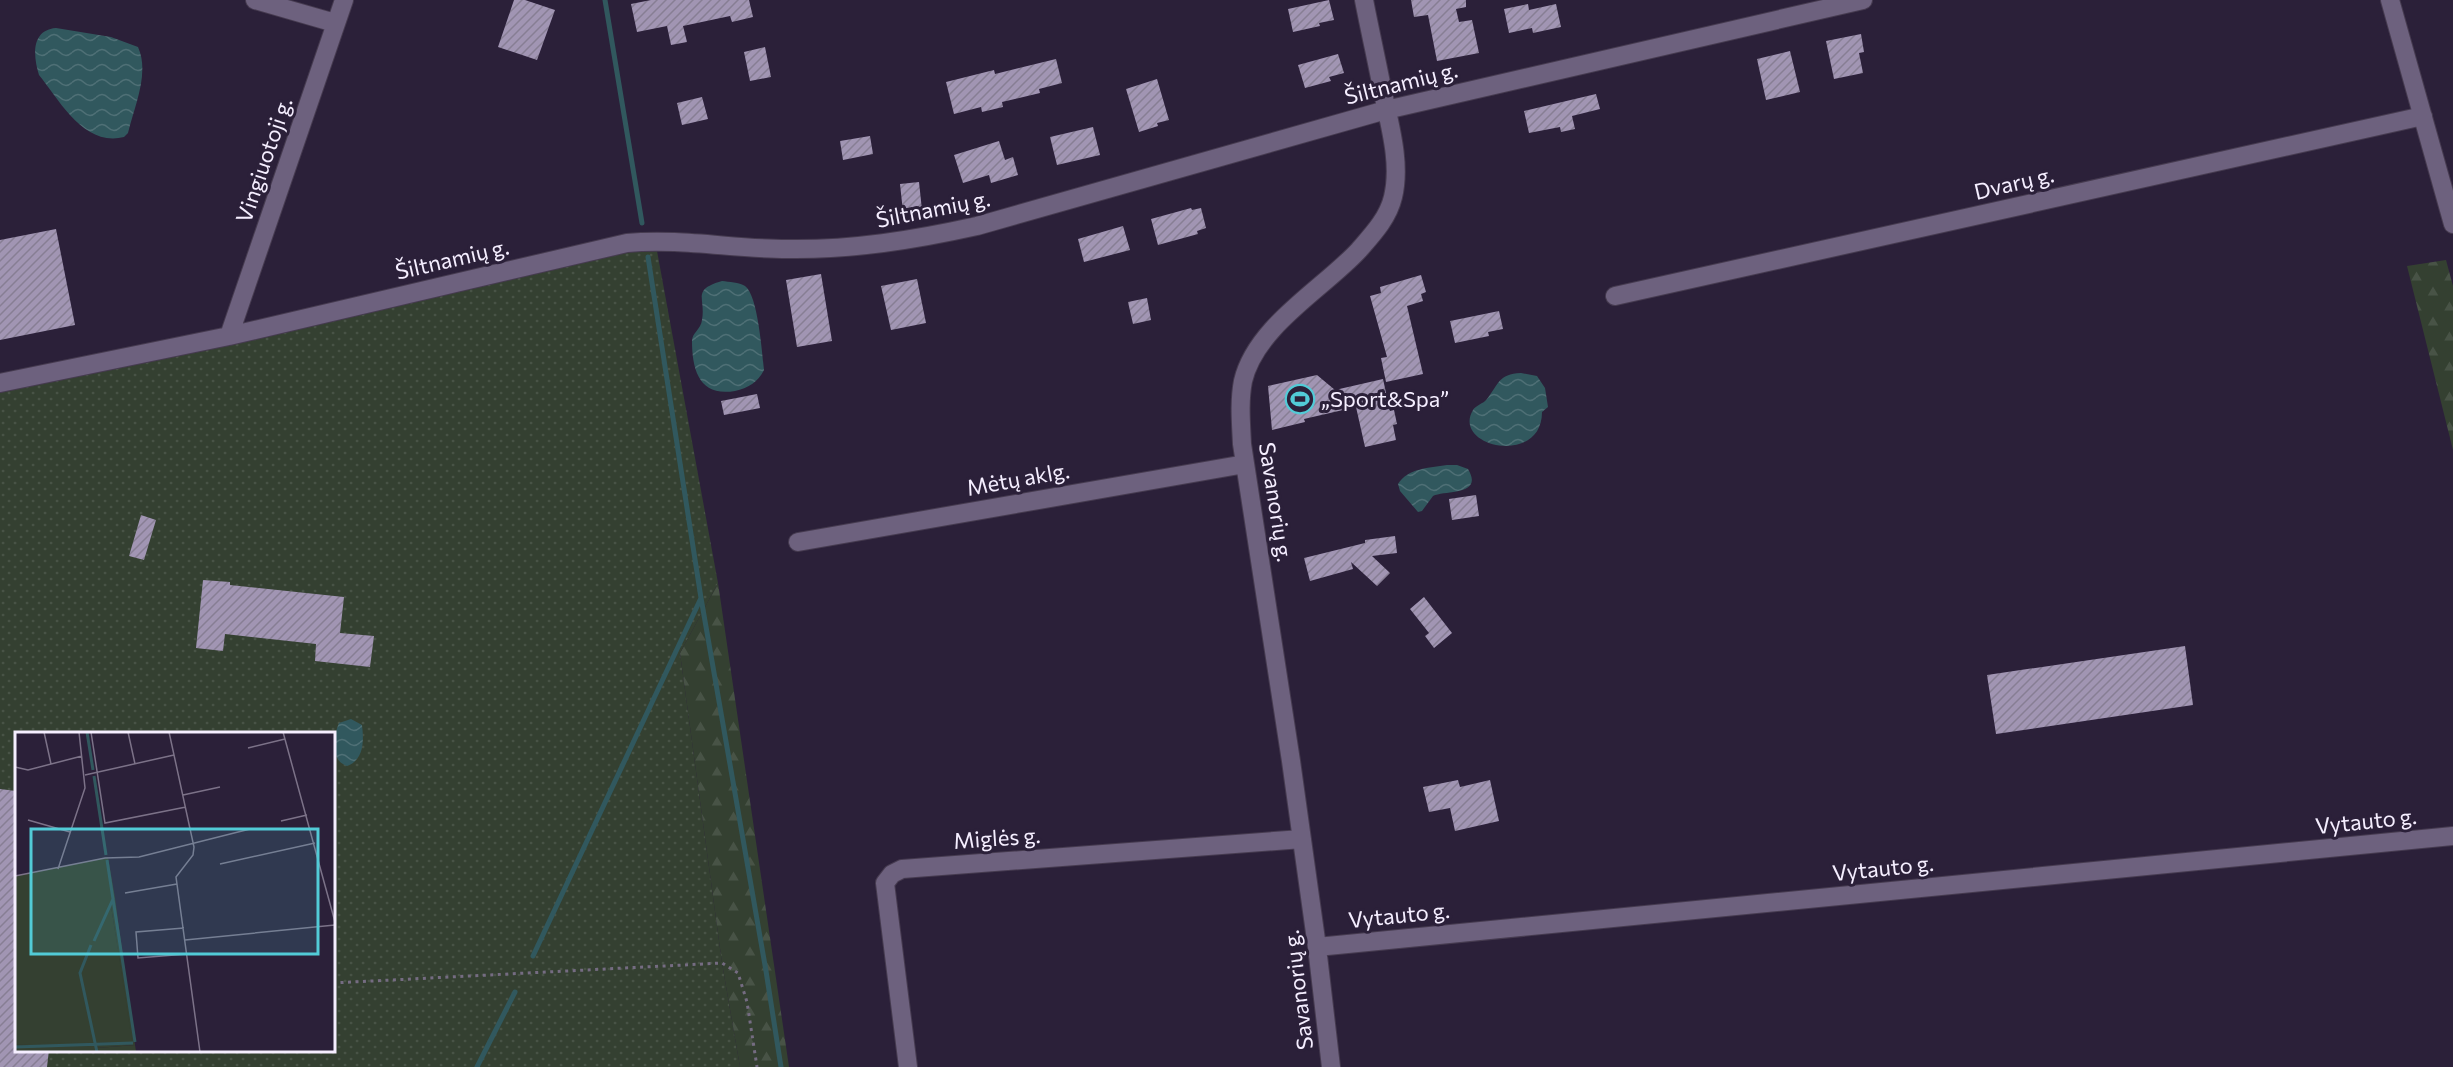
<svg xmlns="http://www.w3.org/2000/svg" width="2453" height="1067" viewBox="0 0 2453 1067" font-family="Commissioner,sans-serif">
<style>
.grass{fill:url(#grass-dots);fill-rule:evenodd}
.forest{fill:url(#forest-firs)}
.water{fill:url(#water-waves)}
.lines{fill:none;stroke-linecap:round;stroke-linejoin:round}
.stream{stroke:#31585e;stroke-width:5}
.building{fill:url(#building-hatch)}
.minor-casing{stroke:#463b50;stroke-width:20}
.path{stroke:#756c82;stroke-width:3;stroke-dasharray:3 4.5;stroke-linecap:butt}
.minor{stroke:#6d617e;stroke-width:18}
.labels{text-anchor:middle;stroke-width:6;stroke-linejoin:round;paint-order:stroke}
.street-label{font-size:22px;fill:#f5eeff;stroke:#2b2039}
.poi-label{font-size:22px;fill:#f5eeff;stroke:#2b2039;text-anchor:start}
.inset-river{fill:none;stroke:#31585e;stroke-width:3}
.inset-road{fill:none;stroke:#7c7288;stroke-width:1.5}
.view{fill:#52cbd7;fill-opacity:0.15;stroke:#52cbd7;stroke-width:3}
.inset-edge{fill:none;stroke:#f5eeff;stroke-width:3}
</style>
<defs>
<pattern id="grass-dots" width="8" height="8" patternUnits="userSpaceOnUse" patternTransform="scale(1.5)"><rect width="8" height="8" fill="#344031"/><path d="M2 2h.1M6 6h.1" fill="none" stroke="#485346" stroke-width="1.8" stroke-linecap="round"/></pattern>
<pattern id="forest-firs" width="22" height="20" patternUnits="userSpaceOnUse" patternTransform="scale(1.5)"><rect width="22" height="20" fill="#344031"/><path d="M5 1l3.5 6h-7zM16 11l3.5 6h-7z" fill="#485346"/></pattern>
<pattern id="water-waves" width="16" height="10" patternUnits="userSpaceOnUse" patternTransform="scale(1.5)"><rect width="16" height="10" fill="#31585e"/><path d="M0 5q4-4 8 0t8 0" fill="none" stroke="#4f7076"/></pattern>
<pattern id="building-hatch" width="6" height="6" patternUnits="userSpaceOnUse" patternTransform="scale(1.5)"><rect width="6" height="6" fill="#a195b3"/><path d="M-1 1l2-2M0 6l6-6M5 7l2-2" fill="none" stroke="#877e94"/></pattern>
</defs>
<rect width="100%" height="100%" fill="#2b2039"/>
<path class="grass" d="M655 240 718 583 680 653 722 963 740 1067H0V383ZM16 734H333V1050H16Z"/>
<path class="forest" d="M2446 260 2453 286V450L2407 266Z
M718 583 789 1067H740L722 963 680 653Z"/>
<path class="water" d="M56 28 111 37 138 47C150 73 134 107 128 133L124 137C84 147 60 101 39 75 33 56 31 30 56 28Z
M722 281C729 282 739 282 745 286 758 295 762 353 764 370 758 382 748 388 735 391 700 397 692 371 692 341 692 333 701 329 702 320 706 298 691 290 722 281Z
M1521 373 1537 376 1545 388 1548 407 1542 412C1542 467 1451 447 1473 410 1476 405 1483 404 1487 399 1499 384 1498 374 1521 373Z
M1447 465H1457L1468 469C1484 496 1446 490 1433 496L1422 511 1418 512 1400 491 1398 484C1408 468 1429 468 1447 465Z
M351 719 362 725C364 741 364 760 347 766 330 760 333 737 339 723Z"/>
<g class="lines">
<path class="stream" d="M605 0 642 223
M701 598 766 971 781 1067
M533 956 701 598 648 257
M477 1067 515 992"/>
</g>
<path class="building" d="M514 0H525L555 10 537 60 498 47Z
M651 0H749L753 17 732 22 730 16 683 26 687 42 671 45 667 26 637 32 631 4Z
M1329 0 1334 20 1319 23 1320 26 1293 32 1288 9Z
M1411 0H1466V7L1456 9 1459 22 1472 20 1479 53 1437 61 1428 15 1414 17Z
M1528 4 1529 10 1556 4 1561 27 1533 33 1532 28 1509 33 1504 9Z
M1861 34 1864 52 1859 53 1863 73 1834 79 1826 41Z
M765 47 771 77 750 81 744 52Z
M1790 51 1800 92 1766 100 1757 59Z
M1338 54 1344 73 1329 77 1331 81 1305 88 1298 65Z
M1056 59 1062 83 1039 89 1040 93 1002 102 1003 107 982 112 981 107 954 114 946 82 994 70 995 74Z
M1157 79 1169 120 1157 123 1158 126 1139 132 1126 89Z
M1596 94 1600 109 1572 116 1575 129 1561 132 1560 127 1529 133 1524 111Z
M702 97 708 119 682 125 677 103Z
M1093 127 1100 155 1057 165 1050 137Z
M870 136 873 154 843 160 840 141Z
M999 141 1005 160 1013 157 1018 175 991 183 989 175 963 183 954 155Z
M919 182 922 210 903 212 900 184Z
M1191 208 1192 210 1201 208 1206 228 1197 231 1198 234 1158 245 1151 219Z
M1123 226 1130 250 1084 262 1078 239Z
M56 229 75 325 0 340V240Z
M821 274 832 341 797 347 786 280Z
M1421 275 1426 292 1421 294 1423 301 1407 306 1423 374 1386 382 1381 358 1387 357 1370 296 1381 293 1380 287Z
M917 279 926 323 891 330 881 286Z
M1147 298 1151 320 1133 324 1128 302Z
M1499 311 1503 329 1488 332 1489 336 1455 343 1450 321Z
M1317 375 1335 390 1383 379 1390 411 1394 410 1397 424 1393 425 1396 440 1365 447 1356 407 1304 419 1305 422 1272 430 1268 386Z
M757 394 760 408 724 415 721 401Z
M1476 495 1479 516 1452 520 1449 499Z
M141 515 156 520 144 560 129 556Z
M1395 536 1397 553 1372 556 1390 573 1377 586 1351 562 1353 569 1310 581 1304 558 1365 543V540Z
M203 580 230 582V585L344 597 340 633 374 636 370 667 315 661 316 644 225 634 223 651 196 648Z
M1424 597 1452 633 1434 648 1425 636 1429 633 1410 609Z
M2185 646 2193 705 1996 734 1987 675Z
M1458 780 1460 787 1490 780 1499 821 1455 831 1450 808 1429 812 1423 787Z
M0 789 16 791V1050H49L47 1067H0Z"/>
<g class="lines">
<g class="minor-casing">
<path id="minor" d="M255 0 335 23
M2390 0 2453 224
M1615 296 2423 116
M229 336 344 0
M0 383 229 336 627 243C680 238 734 249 787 249 852 250 914 240 977 226L1386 110 1863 0
M798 542 1245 464
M1317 947 2453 836
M908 1067 885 883 892 874 902 869 1302 839
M1331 1067 1317 947 1291 761 1242 444C1241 423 1239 402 1243 381 1256 326 1323 289 1359 250 1373 234 1388 218 1393 197 1401 164 1390 126 1383 93 1377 62 1370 31 1364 0"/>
</g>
<path class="path" d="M333 983 722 963 738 973 747 1002 757 1067"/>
<use href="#minor" class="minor"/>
</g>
<defs>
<g id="stadium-ring" transform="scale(1.5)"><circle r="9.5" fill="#2b2039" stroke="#52cbd7" stroke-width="1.5"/><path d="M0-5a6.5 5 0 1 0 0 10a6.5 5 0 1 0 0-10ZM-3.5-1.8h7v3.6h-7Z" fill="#52cbd7"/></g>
</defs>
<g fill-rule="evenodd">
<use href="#stadium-ring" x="1300" y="399"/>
</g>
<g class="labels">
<g class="street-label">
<text transform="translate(1401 83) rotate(-14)" y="8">Šiltnamių g.</text>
<text transform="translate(264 160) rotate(-71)" y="8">Vingiuotoji g.</text>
<text transform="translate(2014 183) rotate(-13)" y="8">Dvarų g.</text>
<text transform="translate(933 209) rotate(-11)" y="8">Šiltnamių g.</text>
<text transform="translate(452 259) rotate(-13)" y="8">Šiltnamių g.</text>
<text transform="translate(1018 479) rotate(-10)" y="8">Mėtų aklg.</text>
<text transform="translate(1276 502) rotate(81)" y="8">Savanorių g.</text>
<text transform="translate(2366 821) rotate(-6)" y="8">Vytauto g.</text>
<text transform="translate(997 838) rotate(-4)" y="8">Miglės g.</text>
<text transform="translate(1883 868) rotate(-6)" y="8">Vytauto g.</text>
<text transform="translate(1399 915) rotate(-6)" y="8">Vytauto g.</text>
<text transform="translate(1298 990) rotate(-97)" y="8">Savanorių g.</text>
</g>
<g class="poi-label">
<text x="1321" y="407">„Sport&amp;Spa”</text>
</g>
</g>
<g transform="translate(15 732)">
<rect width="320" height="320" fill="#2b2039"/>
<path d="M93 125 100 166 96 174 118 310 0 313V144ZM120 313 121 319H81L80 316Z" fill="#344031"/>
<path d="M100 166 120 313 81 316V319H0V313L26 311 117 310 96 174Z" fill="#344031"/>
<path class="inset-river" d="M72 0 78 38M79 44 91 123M98 167 120 310M79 209 98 167 92 128M76 213 65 241 82 320M0 315 118 311"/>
<path class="inset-road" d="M29 0 36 32M76 0 90 91 171 75M113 0 120 32M154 0 179 115 178 123 161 145 185 320M268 0 320 190M233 16 270 7M0 35 13 38 67 24M70 43 159 23M168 63 205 55M13 88 55 100M266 89 292 83M205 132 300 111M43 137 70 56 64 0M0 144 90 126 124 125 235 97M110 161 162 152M169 196 121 200 123 226 172 222M170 208 320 193"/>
<path class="view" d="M16 97H303V222H16Z"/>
<rect width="320" height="320" class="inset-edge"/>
</g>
</svg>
